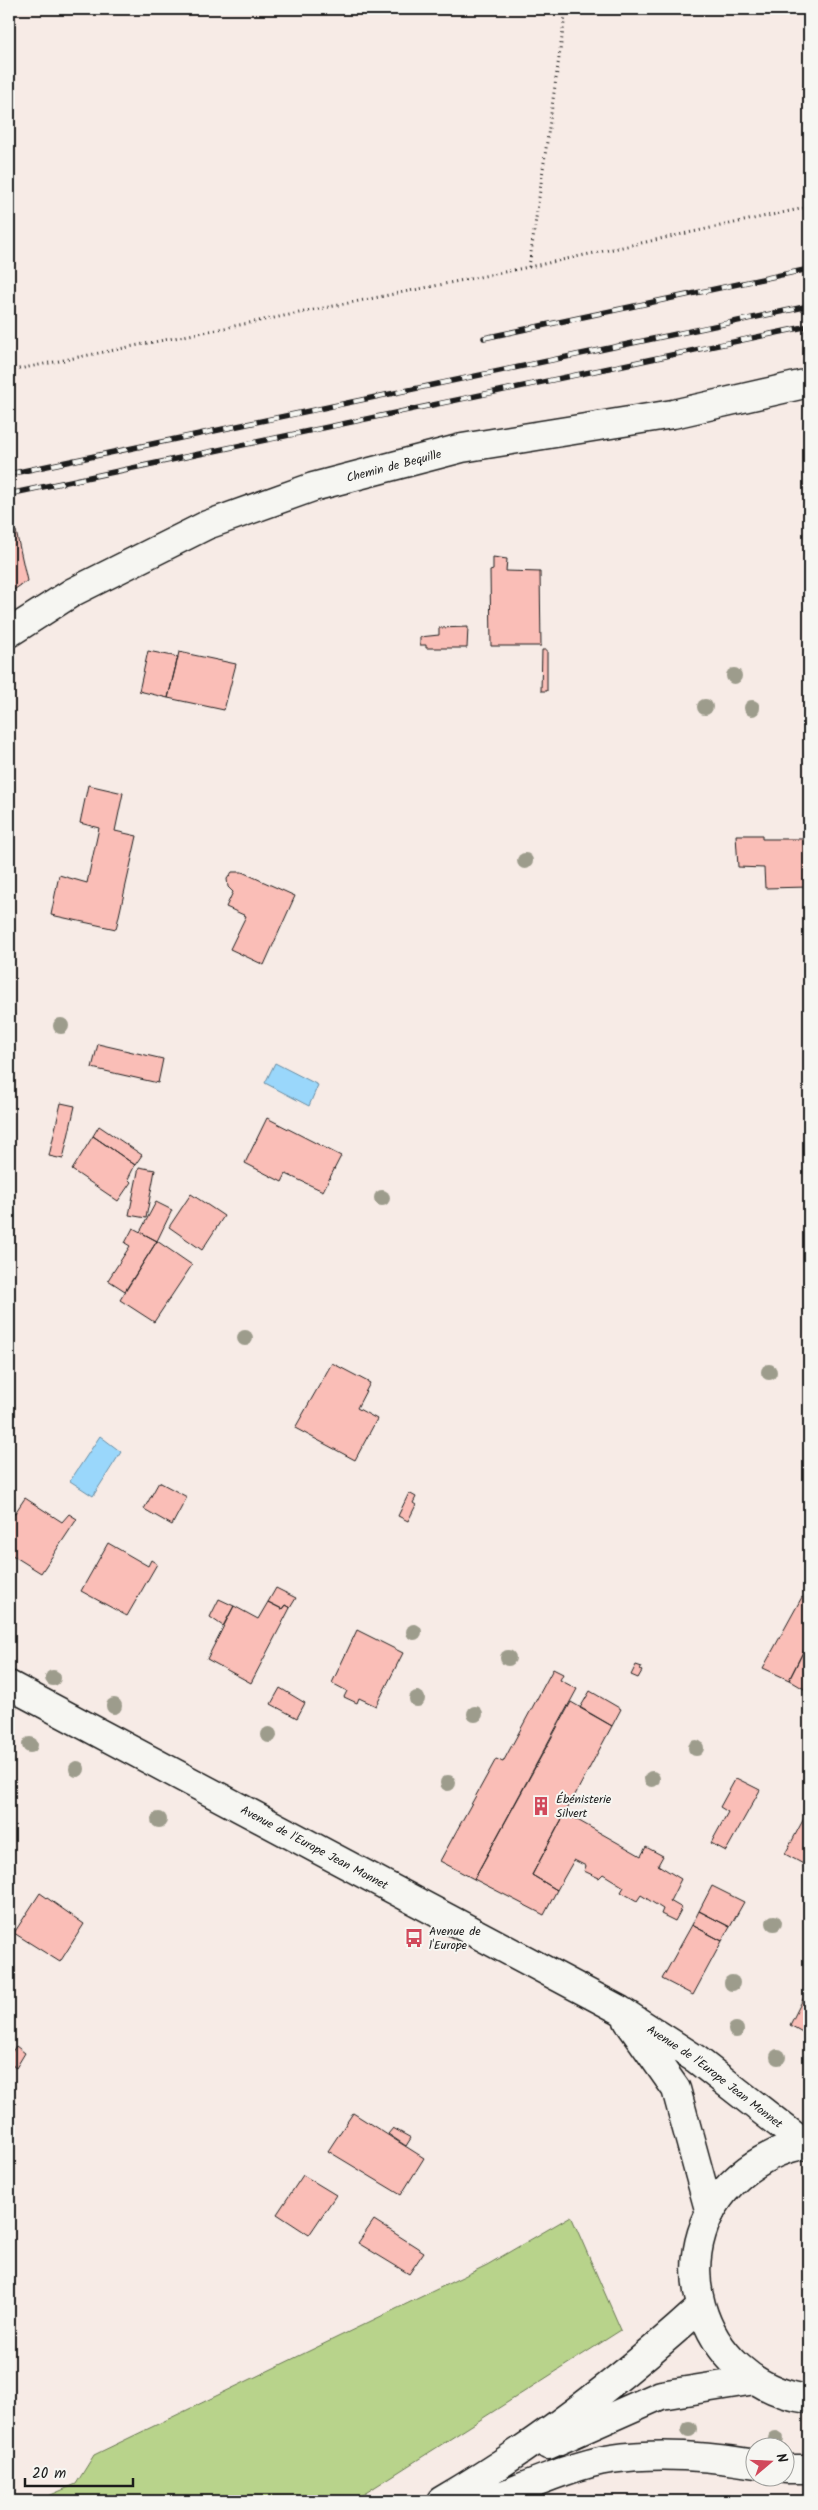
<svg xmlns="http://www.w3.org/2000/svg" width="818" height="2510" viewBox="0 0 818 2510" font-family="Kalam,sans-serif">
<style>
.green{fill:#b8d38b;stroke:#6a7854}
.water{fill:#9ad7fb;stroke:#688ca2}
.building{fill:#fabeb7;stroke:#1c1c1c}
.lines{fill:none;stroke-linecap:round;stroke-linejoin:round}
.street-casing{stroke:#1c1c1c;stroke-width:31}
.secondary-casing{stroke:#1c1c1c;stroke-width:31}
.primary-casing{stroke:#1c1c1c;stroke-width:31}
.path{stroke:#1c1c1c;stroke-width:3;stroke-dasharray:1 4;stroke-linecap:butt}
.street{stroke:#f6f6f2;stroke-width:28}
.secondary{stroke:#f6f6f2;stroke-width:28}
.primary{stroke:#f6f6f2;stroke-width:28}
.rail-casing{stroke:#1c1c1c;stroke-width:5.5}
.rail{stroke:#f6f6f2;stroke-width:4;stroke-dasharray:11;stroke-linecap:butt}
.tree{fill:#9d9c8c}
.labels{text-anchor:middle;stroke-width:4;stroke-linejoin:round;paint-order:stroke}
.street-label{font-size:12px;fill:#1c1c1c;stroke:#f6f6f2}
.poi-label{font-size:12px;fill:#1c1c1c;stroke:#f6f6f2;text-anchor:start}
</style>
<rect width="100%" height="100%" fill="#f7ebe6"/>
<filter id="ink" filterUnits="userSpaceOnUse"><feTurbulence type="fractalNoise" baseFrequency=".02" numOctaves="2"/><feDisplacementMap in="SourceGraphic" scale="10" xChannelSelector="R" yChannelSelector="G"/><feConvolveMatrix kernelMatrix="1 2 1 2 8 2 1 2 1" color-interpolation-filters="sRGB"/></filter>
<g filter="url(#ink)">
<path class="green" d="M571 2216 621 2330 353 2501H37L76 2484 94 2455 487 2265Z"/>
<path class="water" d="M275 1063 318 1085 309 1106 265 1083Z
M100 1436 121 1452 93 1496 70 1481Z"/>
<path class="building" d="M16 531 27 581 9 593V533Z
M493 557 507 559 506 571 540 572 541 646H491L490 571 493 570Z
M468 627 467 648H426V645H420V637L439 635V628Z
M542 650H547V691H541Z
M148 651 178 657 168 698 139 691Z
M179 652 236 664 224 710 168 698Z
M88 785 123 793 115 831 137 836 116 929 51 915 59 875 87 883 99 828 80 823Z
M736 835H762V839H809V887L765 888 764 868 738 867Z
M232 872H242L295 896 264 965 230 949 246 916 226 907 233 892 228 887 227 879Z
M98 1044 163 1059 158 1083 92 1068Z
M61 1103 75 1106 63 1159 49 1156Z
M267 1118 341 1156 323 1191 286 1174 282 1182 245 1163Z
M99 1126 142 1155 135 1165 93 1136Z
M93 1136 135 1165 128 1179 131 1182 118 1201 72 1170Z
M139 1167 155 1170 146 1218 129 1215Z
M191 1194 224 1216 202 1250 169 1227Z
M156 1202 172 1210 157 1241 140 1232Z
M133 1228 157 1241 125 1291 108 1280 130 1246 125 1243Z
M157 1241 192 1265 154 1322 120 1300Z
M332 1363 370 1383 357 1408 377 1419 355 1460 295 1428Z
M159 1482 187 1497 172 1525 144 1509Z
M409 1493 416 1497 413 1503 416 1505 408 1521 398 1516Z
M25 1498 62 1522 69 1514 77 1519 41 1573 9 1553V1522Z
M108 1543 148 1566 151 1560 157 1564 127 1616 81 1591Z
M276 1588 296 1598 290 1608 285 1605 282 1609 268 1602Z
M802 1597 809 1601V1640L789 1680 763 1668Z
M219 1599 234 1606 223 1626 210 1617Z
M268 1602 282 1609 285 1605 290 1608 251 1683 207 1659 234 1606 258 1619Z
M357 1630 403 1653 376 1706 359 1698 357 1703 344 1697 347 1691 332 1683Z
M809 1640V1692L789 1680Z
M636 1665 642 1667 640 1670 642 1671 638 1678 631 1675Z
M553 1669 563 1674 560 1680 577 1689 474 1879 440 1861 496 1759 503 1762Z
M280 1688 305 1703 297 1718 271 1704Z
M590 1691 621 1709 612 1726 580 1708Z
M571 1702 612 1726 532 1875 557 1890 544 1915 474 1879Z
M736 1778 760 1790 726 1851 711 1843 728 1812 720 1807Z
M809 1809V1867L785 1854Z
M565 1813 641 1856 646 1847 663 1856 658 1865 681 1879 670 1901 682 1908 675 1921 661 1914 663 1909 641 1895 637 1901 621 1892 624 1887 603 1874 599 1878 584 1871 586 1866 574 1860 557 1890 532 1875Z
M712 1886 744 1902 730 1927 699 1911Z
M40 1893 84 1924 60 1962 14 1933Z
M699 1911 730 1927 722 1941 692 1925Z
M692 1925 722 1941 693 1995 662 1979Z
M805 1995 809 1998V2027L806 2034 790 2025Z
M16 2046 25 2053 16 2068 9 2063V2056Z
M353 2113 424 2158 401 2195 328 2151Z
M393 2128 411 2138 406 2146 388 2134Z
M303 2175 336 2195 309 2235 277 2214Z
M374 2220 424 2252 409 2274 358 2243Z"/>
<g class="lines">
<g class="street-casing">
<g id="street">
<path id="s1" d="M9 633 73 592 207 525 313 487 462 448 673 414 809 383"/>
</g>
</g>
<g class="secondary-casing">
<g id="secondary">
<path id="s2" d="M9 1685 620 2010 696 2059 806 2145"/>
<path d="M628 2021 676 2089 710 2213"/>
</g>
</g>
<g class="primary-casing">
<path id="primary" d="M809 2145C787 2146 765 2157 747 2170 654 2240 697 2385 809 2399
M548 2445 661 2395 755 2380
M786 2469H809
M441 2501C535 2446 621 2380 701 2307
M487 2501C522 2488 575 2464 611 2459 659 2452 708 2456 756 2464"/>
</g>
<path class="path" d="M529 267 566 9
M9 371 529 267 809 207"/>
<use href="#street" class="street"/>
<use href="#secondary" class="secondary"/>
<use href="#primary" class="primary"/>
<g class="rail-casing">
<path id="rail" d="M484 338 809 269
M9 474 809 306
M9 494 809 326"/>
</g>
<use href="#rail" class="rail"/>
</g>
<g class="tree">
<circle cx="734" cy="676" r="8"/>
<circle cx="705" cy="707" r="8"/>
<circle cx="752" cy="708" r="8"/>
<circle cx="525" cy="861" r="8"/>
<circle cx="61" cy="1026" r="8"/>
<circle cx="382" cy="1198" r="8"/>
<circle cx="245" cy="1338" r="8"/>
<circle cx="769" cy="1372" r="8"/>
<circle cx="414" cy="1632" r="8"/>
<circle cx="508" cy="1658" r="8"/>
<circle cx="53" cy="1678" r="8"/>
<circle cx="417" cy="1699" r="8"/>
<circle cx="114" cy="1706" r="8"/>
<circle cx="475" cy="1714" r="8"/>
<circle cx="269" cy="1735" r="8"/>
<circle cx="30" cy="1745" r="8"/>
<circle cx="696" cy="1748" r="8"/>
<circle cx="77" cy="1769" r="8"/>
<circle cx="652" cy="1779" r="8"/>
<circle cx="448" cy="1783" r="8"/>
<circle cx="159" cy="1820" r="8"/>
<circle cx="774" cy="1923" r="8"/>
<circle cx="732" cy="1983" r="8"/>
<circle cx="736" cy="2030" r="8"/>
<circle cx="778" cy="2057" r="8"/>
<circle cx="689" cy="2429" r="8"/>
<circle cx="776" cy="2439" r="8"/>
</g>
</g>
<defs>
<g id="building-bare" transform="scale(1.5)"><path d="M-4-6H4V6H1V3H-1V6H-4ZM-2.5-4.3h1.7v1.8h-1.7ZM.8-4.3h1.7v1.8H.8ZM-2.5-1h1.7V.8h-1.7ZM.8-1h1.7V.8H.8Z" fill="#d1495b" stroke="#f6f6f2" stroke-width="2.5" paint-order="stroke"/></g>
<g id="bus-bare" transform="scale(1.5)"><path d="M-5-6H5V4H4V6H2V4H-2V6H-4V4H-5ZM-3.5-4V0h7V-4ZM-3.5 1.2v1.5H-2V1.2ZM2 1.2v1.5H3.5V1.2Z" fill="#d1495b" stroke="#f6f6f2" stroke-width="2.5" paint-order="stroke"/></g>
</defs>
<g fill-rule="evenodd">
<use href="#building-bare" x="541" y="1806"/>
<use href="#bus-bare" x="414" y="1938"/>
</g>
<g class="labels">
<g class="street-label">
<text dy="4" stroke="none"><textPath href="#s1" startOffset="422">Chemin de Bequille</textPath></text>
<text dy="4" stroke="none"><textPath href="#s2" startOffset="346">Avenue de l'Europe Jean Monnet</textPath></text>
<text dy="4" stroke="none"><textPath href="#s2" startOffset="808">Avenue de l'Europe Jean Monnet</textPath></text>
</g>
<g class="poi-label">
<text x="556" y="1803">Ébénisterie<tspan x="556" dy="14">Silvert</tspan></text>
<text x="429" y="1935">Avenue de<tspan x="429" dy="14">l'Europe</tspan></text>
</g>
</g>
<rect width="818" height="2510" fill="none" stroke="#f6f6f2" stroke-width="30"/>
<rect x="15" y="15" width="788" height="2480" fill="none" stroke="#1c1c1c" stroke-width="2" filter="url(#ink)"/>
<g transform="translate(770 2462) rotate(71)"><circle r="24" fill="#f6f6f2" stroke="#9f9f9c"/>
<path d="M0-4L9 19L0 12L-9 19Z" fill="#d1495b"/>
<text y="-8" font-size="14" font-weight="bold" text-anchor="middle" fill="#1c1c1c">N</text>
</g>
<path d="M25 2478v8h108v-8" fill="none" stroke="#1c1c1c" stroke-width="2.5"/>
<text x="32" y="2478" font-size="15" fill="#1c1c1c" stroke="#f6f6f2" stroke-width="4" paint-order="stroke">20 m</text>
</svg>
